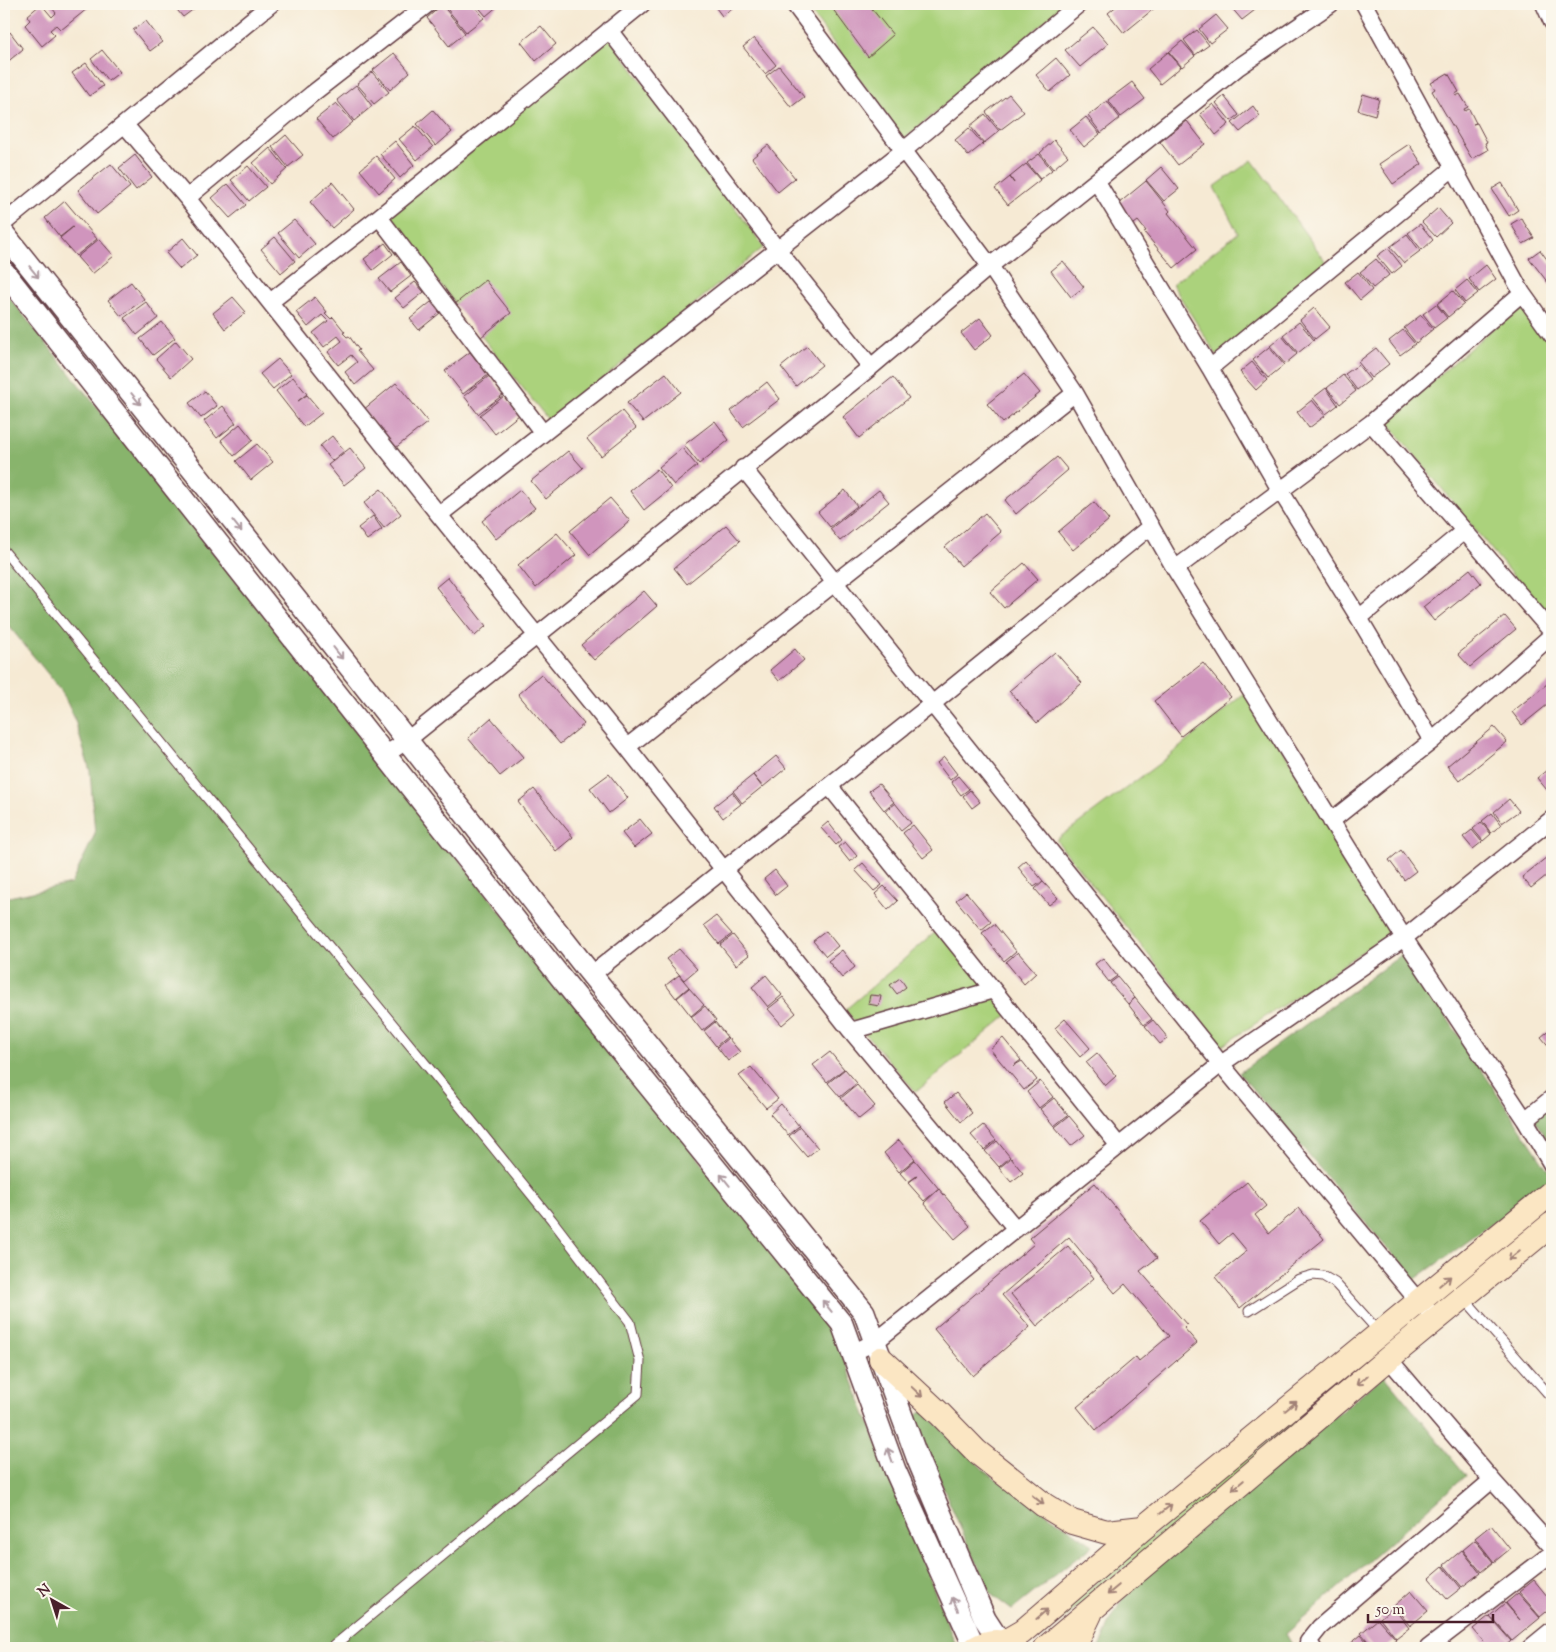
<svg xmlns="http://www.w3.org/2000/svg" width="1556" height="1652" viewBox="0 0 1556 1652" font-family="'Sorts Mill Goudy',serif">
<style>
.green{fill:#abd27c;stroke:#7a7854}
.forest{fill:#88b46c;stroke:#696a4c}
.building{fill:#d095bd}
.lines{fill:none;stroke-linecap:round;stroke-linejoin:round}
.service-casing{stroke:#643d44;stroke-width:11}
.minor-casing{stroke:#643d44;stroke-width:19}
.tertiary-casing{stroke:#643d44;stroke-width:24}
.secondary-casing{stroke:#643d44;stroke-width:26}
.service{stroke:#fff;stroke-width:9}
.minor{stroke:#fff;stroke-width:16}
.tertiary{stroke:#fff;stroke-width:21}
.secondary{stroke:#fbe6c3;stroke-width:24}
.oneway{stroke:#ae9aa0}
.oneway2{stroke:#a28277}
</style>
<rect width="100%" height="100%" fill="#fbf7ec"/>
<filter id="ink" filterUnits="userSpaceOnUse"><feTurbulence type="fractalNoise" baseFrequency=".02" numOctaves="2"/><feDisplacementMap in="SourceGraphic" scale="10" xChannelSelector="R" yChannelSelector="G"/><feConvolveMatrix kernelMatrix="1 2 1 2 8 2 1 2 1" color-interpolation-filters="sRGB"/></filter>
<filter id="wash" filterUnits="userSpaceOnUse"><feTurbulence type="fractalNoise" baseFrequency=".0096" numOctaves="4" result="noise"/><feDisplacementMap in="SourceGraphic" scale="20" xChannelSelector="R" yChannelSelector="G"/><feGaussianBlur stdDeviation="1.12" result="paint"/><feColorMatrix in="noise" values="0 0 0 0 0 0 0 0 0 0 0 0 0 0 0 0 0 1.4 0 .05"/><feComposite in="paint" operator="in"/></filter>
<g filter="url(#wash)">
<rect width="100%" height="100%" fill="#f6ead4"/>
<path class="green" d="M805 4H1066L904 139Z
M609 37 764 247 550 422 387 218Z
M1252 160 1329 266 1219 359 1172 284 1238 233 1214 187Z
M1523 302 1552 344V624L1387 421Z
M1247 692 1388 919 1387 935 1222 1046 1056 840 1164 760Z
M939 929 1009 1014 916 1092 845 1010Z
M1376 1351 1380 1358 1040 1638 1036 1632Z"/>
<path class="forest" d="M4 291 830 1323 955 1643 954 1648H4V898L71 884 95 834 90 771 74 717 61 690 4 620Z
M1404 953 1552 1176V1181L1414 1280 1239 1073Z
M1552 1101V1148L1533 1117Z
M1384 1375 1466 1475 1286 1634 1294 1648H1099L1111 1620 1126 1592Z
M923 1411 985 1471 1093 1545 1012 1610 992 1595 961 1529 913 1418Z"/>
<g id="blocks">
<path class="building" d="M41 4 52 17 56 13 49 4H93L61 30 56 25 50 30 55 35 42 46 25 25 30 20 27 16Z
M163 4H192L195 8 183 17 173 5 167 9Z
M443 4H473L484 18 466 32Z
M476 4H500L486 16Z
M713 4H737L722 16Z
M829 4H868L893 35 868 57Z
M1119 4H1155L1157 6 1124 33 1108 13Z
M1232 4H1250L1255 10 1242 20 1230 6Z
M442 5 465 33 449 46 427 18Z
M1216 15 1228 29 1210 43 1199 29Z
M146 21 162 42 150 51 133 30Z
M541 26 556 44 536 61 521 42Z
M1093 27 1108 44 1080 67 1065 50Z
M1197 30 1209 45 1195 55 1184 40Z
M10 32 23 49 5 64 4 37Z
M754 38 776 65 765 74 743 47Z
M1182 41 1195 56 1182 67 1169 52Z
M102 50 120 72 108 81 91 59Z
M1168 52 1181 67 1160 84 1148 69Z
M394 53 410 72 390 90 373 70Z
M1056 58 1070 75 1050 92 1036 75Z
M86 63 103 86 89 96 72 73Z
M779 66 804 97 791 107 766 76Z
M372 72 389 92 374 104 357 84Z
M1448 73 1459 92 1455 94 1456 96 1460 94 1468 107 1464 109 1465 111 1469 109 1476 123 1473 124 1477 123 1487 142 1485 143 1488 150 1472 159 1432 91 1435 89 1431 83Z
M1132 82 1145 99 1121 117 1108 100Z
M356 85 372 106 354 121 337 100Z
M1009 94 1024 112 1000 130 986 112Z
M1363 94 1379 99 1375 115 1358 110Z
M1224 96 1239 115 1231 121 1216 103Z
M1107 101 1120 118 1101 133 1088 116Z
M336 103 353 122 333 139 316 119Z
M1213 104 1229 124 1216 135 1200 114Z
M1253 106 1260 116 1240 132 1232 123Z
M433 110 452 132 436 146 417 124Z
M985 114 999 131 984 143 970 126Z
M1086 117 1100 134 1084 147 1070 130Z
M1187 121 1205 144 1178 165 1160 142Z
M415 126 433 147 417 160 399 139Z
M969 128 983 144 968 156 955 140Z
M286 135 303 155 288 167 272 147Z
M1054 140 1068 156 1053 169 1040 153Z
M395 141 414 165 400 178 380 154Z
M1409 144 1422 164 1393 184 1379 164Z
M768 145 795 178 778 192 752 158Z
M270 148 287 169 270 184 253 163Z
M1039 154 1052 170 1040 179 1027 163Z
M135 155 152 177 136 190 119 168Z
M376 156 395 179 379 193 360 170Z
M111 164 130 187 97 214 78 190Z
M1026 164 1040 180 1008 205 995 189 1010 177 1014 183 1010 177Z
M248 166 266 187 249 201 231 180Z
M1161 167 1179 189 1164 201 1146 180Z
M1146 181 1170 211 1168 213 1197 249 1174 268 1144 232 1146 231 1138 221 1134 224 1118 204Z
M332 182 354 209 332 228 310 202Z
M1502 183 1518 210 1509 216 1492 189Z
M228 184 246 205 230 218 212 198Z
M65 201 97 239 76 256 60 238 73 227 60 237 45 218Z
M1438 208 1451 223 1436 237 1422 222Z
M1521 218 1534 238 1523 244 1511 224Z
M294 220 315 244 299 258 278 233Z
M1420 224 1433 240 1422 250 1408 233Z
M1407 234 1420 251 1404 263 1390 247Z
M275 237 295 261 281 273 261 249Z
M183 238 197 255 180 269 166 253Z
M99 239 114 256 92 274 77 257Z
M385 243 393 254 373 270 364 259Z
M1388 248 1402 266 1392 274 1377 256Z
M1540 250 1552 266V288L1529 258Z
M1376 259 1389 275 1373 288 1360 272Z
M1063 261 1084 287 1071 297 1051 271Z
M401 262 411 276 390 292 379 279Z
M1486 265 1496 279 1479 292 1469 279Z
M1358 272 1372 290 1360 300 1345 282Z
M485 280 511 313 481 337 455 304Z
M1467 280 1478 293 1465 303 1455 290Z
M131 282 144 299 121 316 108 300Z
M415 282 424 292 404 308 395 298Z
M1453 291 1464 304 1448 317 1437 304Z
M233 297 246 312 225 329 213 313Z
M315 297 327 312 325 313 331 319 333 317 345 332 343 333 347 337 349 336 359 350 357 351 373 370 355 385 345 372 357 362 351 355 338 365 328 352 342 341 338 336 324 347 313 333 328 321 322 315 308 327 296 312Z
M146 302 158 318 137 335 124 318Z
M431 302 440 313 419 330 410 319Z
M1436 304 1447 318 1434 328 1423 314Z
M1314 308 1330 327 1315 339 1300 320Z
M1421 315 1433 329 1416 343 1404 328Z
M980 318 993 335 974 350 961 333Z
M162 322 175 338 153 355 140 339Z
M1299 322 1314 340 1298 353 1283 335Z
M1403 330 1415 344 1400 355 1389 341Z
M1282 336 1297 354 1285 364 1270 346Z
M176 341 191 359 171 377 156 359Z
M807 346 822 365 796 386 781 367Z
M1269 347 1284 365 1268 378 1253 360Z
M1376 348 1389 364 1371 378 1358 362Z
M470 352 488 375 463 394 445 371Z
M278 359 291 374 273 389 260 374Z
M1252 362 1267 380 1256 390 1240 372Z
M1358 365 1370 380 1357 390 1345 374Z
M666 373 681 392 643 422 627 403Z
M1024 374 1040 393 1003 423 987 404Z
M1343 375 1356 391 1340 404 1327 388Z
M489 376 504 394 478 414 464 396Z
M293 377 307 394 298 401 307 395 322 413 304 427 276 391Z
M893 377 909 398 859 438 843 417Z
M767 382 780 399 743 427 731 411Z
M396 383 428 422 394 449 363 410Z
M1326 388 1338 405 1326 414 1313 398Z
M205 391 217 406 201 418 189 403Z
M504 396 519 415 495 434 480 415Z
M1312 400 1325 416 1309 428 1297 412Z
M223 406 236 423 217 438 204 421Z
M622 411 636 428 601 456 587 439Z
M715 421 729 440 699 464 684 445Z
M240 424 253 440 234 456 221 440Z
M332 436 344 451 332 461 320 446Z
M257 444 273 462 251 480 236 461Z
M350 448 366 468 344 485 328 465Z
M682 448 697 466 674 485 659 467Z
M568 451 583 468 546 499 531 481Z
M1057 457 1068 470 1016 514 1005 500Z
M657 469 671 488 644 510 630 491Z
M381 489 401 514 384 528 364 503Z
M520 490 535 508 496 539 482 521Z
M845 490 857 506 830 527 818 512Z
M879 490 889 502 840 541 830 529Z
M610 498 630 521 590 555 570 531Z
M1094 502 1109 520 1073 550 1058 532Z
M985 513 1001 532 961 566 945 547Z
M373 516 382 529 367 540 358 528Z
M726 525 740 541 687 584 674 568Z
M557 533 576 555 536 588 518 565Z
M1024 563 1038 579 1004 608 990 592Z
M1470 569 1481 583 1434 621 1423 607Z
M448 577 486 626 475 636 436 587Z
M644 591 657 606 594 660 581 645Z
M1505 616 1516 629 1470 667 1458 654Z
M795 649 804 660 779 681 770 670Z
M1055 652 1082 683 1037 723 1009 691Z
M1203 663 1231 697 1181 736 1154 701Z
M541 674 584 724 560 744 518 694Z
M1552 680V701L1522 725 1512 712Z
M491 718 524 757 500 776 468 738Z
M1494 727 1507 742 1459 781 1447 766Z
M776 756 786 768 763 787 753 775Z
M944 757 957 774 950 780 937 763Z
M1552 766V786L1547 790 1537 778Z
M609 774 628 798 609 813 590 788Z
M753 775 762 787 742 803 733 791Z
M958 776 969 789 961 795 951 782Z
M879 784 894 802 884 810 869 791Z
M534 789 573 837 556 851 518 802Z
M970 790 980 802 972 808 963 796Z
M732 792 741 804 723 818 714 806Z
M1509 799 1519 811 1502 823 1494 812Z
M895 803 911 823 901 831 885 811Z
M1492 813 1501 825 1491 833 1482 821Z
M640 819 652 834 634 848 622 833Z
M828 822 842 840 836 845 821 828Z
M1481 822 1491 834 1483 841 1473 829Z
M913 825 933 850 923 858 903 833Z
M1472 830 1482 842 1473 849 1463 837Z
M845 842 857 856 850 862 838 847Z
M1401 850 1416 871 1404 880 1389 860Z
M1552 853V871L1531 888 1522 877Z
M1026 860 1043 881 1034 887 1018 867Z
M863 863 882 885 874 891 855 870Z
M775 870 787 886 776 895 764 879Z
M1043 882 1058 898 1049 905 1035 889Z
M884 886 898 901 888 910 875 894Z
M966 892 991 922 981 930 956 900Z
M716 916 732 934 719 944 704 925Z
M994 924 1016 951 1004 961 982 933Z
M826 931 838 946 826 956 813 941Z
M733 935 749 955 736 965 720 945Z
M679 949 697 969 684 980 666 959Z
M842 950 855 967 842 978 828 961Z
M1018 952 1036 973 1024 984 1006 962Z
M1103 958 1117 976 1109 982 1095 964Z
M679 975 689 987 676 998 666 985Z
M766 975 782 995 768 1007 752 987Z
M1118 977 1135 998 1128 1004 1110 983Z
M900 978 906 987 897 994 890 985Z
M689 988 704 1005 691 1016 677 998Z
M870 995 881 996 879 1006 868 1004Z
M783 997 796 1013 782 1025 768 1009Z
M1135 998 1152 1019 1144 1025 1128 1004Z
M705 1006 716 1020 702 1031 691 1017Z
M1065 1019 1090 1048 1080 1057 1055 1028Z
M1153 1020 1168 1038 1160 1044 1145 1026Z
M715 1022 727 1037 716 1046 704 1031Z
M1552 1028V1050L1541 1037Z
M728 1038 740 1052 728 1061 717 1047Z
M1003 1038 1021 1060 1013 1066 1022 1061 1037 1080 1024 1090 990 1049Z
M830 1052 844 1069 827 1082 813 1065Z
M1097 1053 1116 1076 1105 1086 1086 1062Z
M751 1067 778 1099 766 1108 739 1076Z
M845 1069 857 1083 840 1097 828 1083Z
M1040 1081 1053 1097 1039 1108 1027 1092Z
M857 1085 875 1106 859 1119 841 1098Z
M956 1093 972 1113 961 1122 945 1102Z
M1054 1098 1068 1115 1054 1126 1040 1109Z
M781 1104 799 1126 788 1135 770 1114Z
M1069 1116 1085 1135 1071 1146 1055 1127Z
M983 1125 996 1140 984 1150 971 1135Z
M800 1127 818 1148 807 1157 789 1136Z
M899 1140 915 1159 899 1172 884 1153Z
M997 1141 1010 1157 999 1167 985 1151Z
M1011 1158 1023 1173 1011 1182 999 1168Z
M915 1160 939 1189 924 1201 908 1183 917 1176 908 1182 900 1173Z
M1247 1182 1266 1206 1255 1215 1269 1233 1299 1208 1324 1239 1240 1308 1215 1277 1247 1251 1232 1233 1219 1244 1200 1221Z
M1095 1183 1157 1258 1140 1271 1187 1325 1184 1328 1197 1343 1096 1430 1077 1407 1136 1357 1139 1361 1169 1336 1125 1284 1115 1293 1069 1237 1002 1295 1030 1327 973 1376 934 1329 1034 1244 1029 1238Z
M939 1189 970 1226 955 1239 924 1203Z
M1068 1246 1094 1278 1037 1326 1011 1294Z
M1491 1525 1510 1549 1494 1562 1475 1538Z
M1475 1540 1493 1562 1481 1572 1463 1550Z
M1462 1550 1480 1573 1462 1587 1444 1565Z
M1443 1566 1461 1588 1447 1599 1429 1578Z
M1534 1580 1552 1602V1607L1540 1617 1519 1592Z
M1411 1591 1428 1611 1410 1626 1394 1606Z
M1518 1593 1540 1618 1512 1641 1490 1616 1505 1603 1520 1620 1506 1603Z
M1393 1607 1409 1628 1396 1638 1380 1618Z
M1489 1616 1511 1641 1503 1648H1489L1473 1629Z
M1378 1619 1396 1639 1385 1648H1374L1361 1633Z
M1361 1635 1372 1648H1351L1349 1645Z"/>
</g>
</g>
<g filter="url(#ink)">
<use href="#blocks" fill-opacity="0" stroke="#643d44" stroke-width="1"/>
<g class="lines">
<g class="service-casing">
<path id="service" d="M4 551 437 1078 552 1220 630 1322 640 1361 638 1394 331 1648
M1463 1297 1552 1398
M1249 1311 1299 1279 1313 1275 1323 1276 1335 1283 1380 1333"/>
</g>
<g class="minor-casing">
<path id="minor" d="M794 4 990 266 1075 393 1175 569 1404 938 1525 1120 1552 1165
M1364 4 1522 293 1552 335
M1544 4 1552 22
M609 30 777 249 871 367
M125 125 187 198 439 515 627 747 851 1031 1016 1229
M1097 182 1210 368 1280 490 1359 618 1432 741
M187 198 312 94 428 4
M379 217 543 433
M4 223 271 4
M1522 293 1371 423 1552 632
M270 302 379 217 642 4
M1210 368 1453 168
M743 468 1221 1064 1419 1302 1436 1318
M439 515 903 151 1079 4
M1175 569 1371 423
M1359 618 1464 531
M627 747 1075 393
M385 755 406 741 871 367 990 266 1237 68 1331 4
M830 787 1119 1146
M1331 821 1432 741 1552 635
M591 975 932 704 1151 526
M851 1031 993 990
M1525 1120 1552 1098
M852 1353 875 1342 1221 1064 1404 938 1552 819
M1388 1358 1492 1480 1552 1547
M1313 1648 1308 1642 1320 1627 1492 1480
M1428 1648 1552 1553
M1530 1648 1552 1630"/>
</g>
<g class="tertiary-casing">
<path id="tertiary" d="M4 234 315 623 582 963 864 1312 918 1460 985 1619 1000 1642
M4 272 562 979 842 1324 895 1470 975 1648"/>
</g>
<g class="secondary-casing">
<path id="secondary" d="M881 1359 940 1414 977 1452 1044 1505 1072 1522 1107 1532 1143 1528
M1003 1643 1022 1632 1143 1528 1552 1192
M976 1648C989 1640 1003 1640 1015 1648
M1046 1648 1396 1352 1552 1224
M1075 1648 1079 1637 1090 1614"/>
</g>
<use href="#service" class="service"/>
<use href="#minor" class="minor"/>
<use href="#tertiary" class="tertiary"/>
<use href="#secondary" class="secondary"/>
</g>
<defs><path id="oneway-shaft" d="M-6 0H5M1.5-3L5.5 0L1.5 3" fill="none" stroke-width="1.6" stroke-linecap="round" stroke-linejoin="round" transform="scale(1.25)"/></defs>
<g class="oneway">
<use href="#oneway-shaft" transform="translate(34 272) rotate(51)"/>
<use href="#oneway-shaft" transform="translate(136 399) rotate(51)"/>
<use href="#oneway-shaft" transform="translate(237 526) rotate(51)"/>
<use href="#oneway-shaft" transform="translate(338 653) rotate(52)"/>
<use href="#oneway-shaft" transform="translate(725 1180) rotate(-129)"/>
<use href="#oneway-shaft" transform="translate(827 1306) rotate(-129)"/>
<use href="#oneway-shaft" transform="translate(890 1455) rotate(-110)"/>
<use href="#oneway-shaft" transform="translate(955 1604) rotate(-114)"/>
</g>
<g class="oneway2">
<use href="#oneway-shaft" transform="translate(1514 1255) rotate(141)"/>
<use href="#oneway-shaft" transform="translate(1445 1281) rotate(-40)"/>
<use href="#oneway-shaft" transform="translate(1362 1380) rotate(140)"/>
<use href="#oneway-shaft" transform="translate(917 1392) rotate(43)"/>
<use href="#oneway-shaft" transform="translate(1291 1406) rotate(-39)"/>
<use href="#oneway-shaft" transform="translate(1238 1485) rotate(140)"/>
<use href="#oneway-shaft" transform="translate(1038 1500) rotate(38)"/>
<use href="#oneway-shaft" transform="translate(1166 1509) rotate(-39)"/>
<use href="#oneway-shaft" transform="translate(1113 1590) rotate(140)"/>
<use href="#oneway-shaft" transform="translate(1042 1614) rotate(-41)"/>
</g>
</g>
<rect width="1556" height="1652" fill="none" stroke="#fbf7ec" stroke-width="20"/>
<g transform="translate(52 1600) rotate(321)" stroke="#fbf7ec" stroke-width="4" paint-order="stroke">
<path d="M0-4L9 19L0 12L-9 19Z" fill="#4a1f2b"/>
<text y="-8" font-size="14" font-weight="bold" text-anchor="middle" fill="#4a1f2b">N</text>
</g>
<path d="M1368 1614v8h125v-8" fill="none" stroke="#4a1f2b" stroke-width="2.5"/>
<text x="1376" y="1614" font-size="15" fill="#4a1f2b" stroke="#fbf7ec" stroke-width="4" paint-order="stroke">50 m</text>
</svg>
